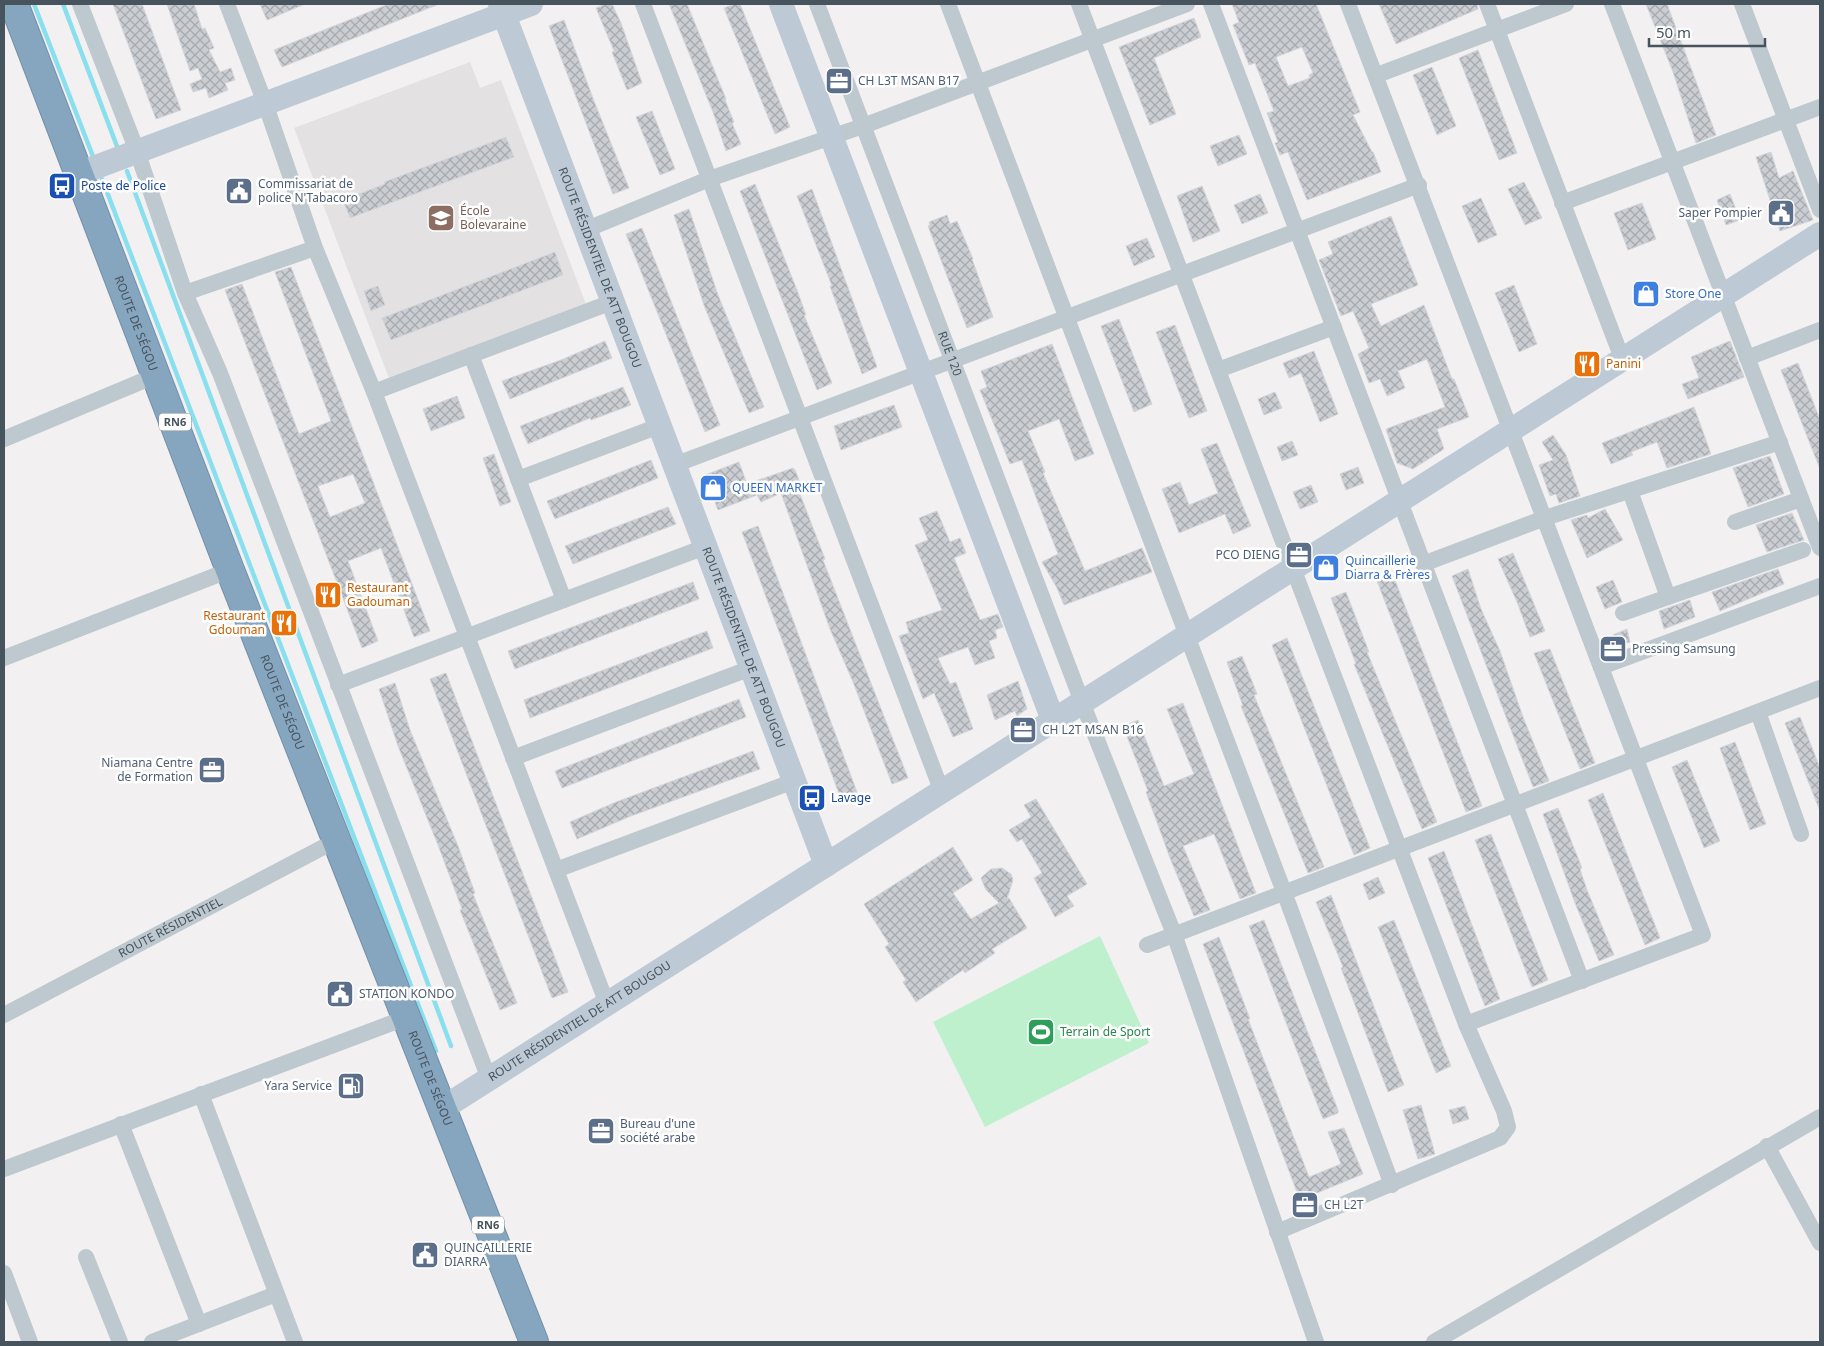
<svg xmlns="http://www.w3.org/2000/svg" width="1824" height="1346" viewBox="0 0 1824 1346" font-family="'Noto Sans',sans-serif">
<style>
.education{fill:#e3e1e2}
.garden{fill:#bef0ce}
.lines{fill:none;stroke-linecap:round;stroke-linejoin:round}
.stream{stroke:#8adfee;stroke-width:4.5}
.building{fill:url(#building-cross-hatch);stroke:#d4d6db;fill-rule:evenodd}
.highway-casing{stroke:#7290ab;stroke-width:30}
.street{stroke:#bdc8cf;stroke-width:16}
.secondary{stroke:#bdc9d4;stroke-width:24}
.highway{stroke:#86a5bf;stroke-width:28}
.labels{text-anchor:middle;stroke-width:5;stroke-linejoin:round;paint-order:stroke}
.shield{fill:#fff;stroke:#7e878e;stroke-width:1}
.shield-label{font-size:11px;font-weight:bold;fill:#47545e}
.service-label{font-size:12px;fill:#4e5e75;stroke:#fff;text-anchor:start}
.transit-label{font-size:12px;fill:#164399;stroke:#fff;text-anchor:start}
.education-label{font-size:12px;fill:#785e54;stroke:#fff;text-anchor:start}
.street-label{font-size:12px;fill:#47545e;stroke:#fff}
.shop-label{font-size:12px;fill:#366cbe;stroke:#fff;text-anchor:start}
.food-label{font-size:12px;fill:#c56008;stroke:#fff;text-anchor:start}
.leisure-label{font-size:12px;fill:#27864d;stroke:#fff;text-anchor:start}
</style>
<defs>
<pattern id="building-cross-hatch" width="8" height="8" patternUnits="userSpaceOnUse" patternTransform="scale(1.25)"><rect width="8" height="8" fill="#cacdd2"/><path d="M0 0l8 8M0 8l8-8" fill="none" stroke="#a6a9ae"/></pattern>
</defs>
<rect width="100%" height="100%" fill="#f2f0f0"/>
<path class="education" d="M470 62 480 88 501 80 587 307 390 381 294 128Z"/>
<path class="garden" d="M1100 936 1149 1043 985 1127 933 1022Z"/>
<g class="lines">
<path class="stream" d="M34 4 94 159
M63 4 118 149
M127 171 451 1046
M102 179 436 1051"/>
</g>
<path class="building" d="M113 4H142L181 110 156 119Z
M167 4H194L202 29 205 28 214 48 209 50 220 72 231 68 235 80 225 83 228 90 209 98 206 88 193 92 190 84 202 79 198 68 190 71Z
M260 4H305L267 20Z
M389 4H439L282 67 274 50Z
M606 4H612L621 23 642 83 627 90 612 52 614 51 596 8Z
M669 4H687L726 99 725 100 734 122 732 123 741 144 726 151 713 112Z
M735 4H740L790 127 775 134 724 8Z
M1232 4H1316L1360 112 1353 115 1372 152H1373L1381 172 1307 200 1288 152 1280 155 1275 143 1278 142 1267 113 1274 111 1255 63 1249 65 1233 25 1239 22ZM1302 47 1313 73 1309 75 1310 78 1288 86 1276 57Z
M1379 4H1477L1478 9 1396 44Z
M1646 4H1667L1716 135 1696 143 1673 72Z
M1194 18 1201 37 1154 58 1176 114 1150 125 1119 47Z
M564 20 594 101 629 188 613 194 549 26Z
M1478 50 1517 153 1499 160 1459 58Z
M1432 67 1456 126 1437 135 1413 75Z
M652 111 675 169 660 175 636 117Z
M1239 135 1247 154 1218 166 1210 146Z
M506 137 514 157 350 218 343 200 385 184 384 182Z
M1771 152 1779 178 1793 171 1813 220 1780 231 1756 157Z
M1524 182 1542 218 1525 225 1508 189Z
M755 184 797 290 806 315H804L832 383 817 390 740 191Z
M1202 186 1220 231 1193 242 1177 196Z
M812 189 877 367 862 374 830 286H832L797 196Z
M1260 194 1268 213 1242 224 1234 205Z
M1730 194 1740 220 1726 225 1717 200Z
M1481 198 1497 235 1478 243 1462 206Z
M1642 203 1656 239 1628 250 1614 213Z
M689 209 718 295 764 407 749 413 705 308 674 215Z
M947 215 950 224 957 221 973 259H972L993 317 967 328 928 226 930 225 929 222Z
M1391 216 1418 285 1371 304 1381 326 1424 305 1452 379H1454L1469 417 1437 429 1444 449 1413 469 1397 463 1386 429 1445 407 1427 359 1398 371 1405 388 1387 396 1380 379 1369 383 1358 354 1369 348 1353 311 1341 316 1319 260 1333 254 1328 242Z
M642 228 720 425 705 432 626 234Z
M1147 238 1155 257 1134 266 1126 246Z
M555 252 563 275 391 340 382 318Z
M291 267 430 631 414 637 381 548 348 561 378 641 362 648 225 290 242 284 299 434 331 421 275 272ZM353 474 365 503 330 517 318 486Z
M1514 285 1537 344 1519 352 1495 293Z
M378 286 385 305 371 311 364 291Z
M1119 319 1152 404 1134 412 1101 326Z
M1175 325 1207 411 1189 418 1156 332Z
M605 341 612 358 510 399 502 381 561 360Z
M1730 341 1744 377 1688 399 1682 384 1699 378 1691 357Z
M1052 344 1094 454 1075 461 1059 419 1028 431 1045 472 1043 473 1085 571 1142 548 1152 572 1064 605 1057 588 1042 562 1058 554 1039 505 1022 460 1010 464 980 390 987 387 981 371Z
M1314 351 1338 414 1320 422 1301 373 1289 378 1283 363Z
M1798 363 1820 420V469L1781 370Z
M623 387 631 405 591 420 590 418 528 444 520 426Z
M1275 392 1282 408 1264 415 1258 399Z
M457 396 465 418 431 431 423 409Z
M894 405 902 427 841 450 834 426Z
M1694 407 1711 454 1667 468 1657 442 1631 452 1633 455 1611 464 1602 443Z
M1553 435 1566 455 1580 496 1559 503 1556 494 1550 496 1539 465 1553 460 1542 442Z
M1292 441 1298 455 1282 461 1277 447Z
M1217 443 1251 526 1233 534 1225 514 1179 533 1162 489 1180 482 1189 505 1218 493 1201 449Z
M494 454 511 502 500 506 483 458Z
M1770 456 1784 494 1748 507 1733 468Z
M651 460 658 478 555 519 547 501Z
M739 462 747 484 793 468 795 470 804 493 800 494 825 559 823 560 908 778 892 784 853 682 830 629 781 493 761 502 757 495 718 510 705 475Z
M1358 467 1364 483 1346 490 1340 474Z
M1311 485 1318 502 1300 509 1293 492Z
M668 507 676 524 573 564 565 546Z
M1605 509 1623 540 1587 558 1571 520 1587 515 1588 518Z
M937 511 950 542 960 538 966 553 954 558 980 620 998 614 1003 627 995 630 997 638 989 641 995 658 975 665 968 647 938 658 950 684 956 682 973 729 953 737 934 693 923 699 899 636 909 633 906 622 942 610 915 545 928 540 919 518Z
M1792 513 1804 540 1767 552 1756 525Z
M758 526 857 792 841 799 742 532Z
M1513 553 1545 631 1530 637 1517 602 1498 559Z
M1468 569 1481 609 1500 651 1523 717 1549 781 1533 787 1452 576Z
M1778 569 1784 584 1720 611 1712 592Z
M1393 575 1482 806 1466 812 1377 581Z
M1613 580 1622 602 1605 609 1596 587Z
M693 582 699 599 515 669 508 651Z
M1346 592 1369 652H1367L1437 822 1422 829 1354 664H1356L1331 598Z
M1690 600 1695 617 1664 629 1659 611Z
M1627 629 1630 642 1605 649 1601 640Z
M707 631 713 648 530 718 524 700Z
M1287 638 1370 848 1354 855 1272 645Z
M1550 649 1595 763 1580 769 1534 653Z
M1242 656 1257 694 1254 695 1324 867 1308 873 1241 706H1243L1227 662Z
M446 673 568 992 552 998 430 679Z
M1018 681 1027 709 1017 716 1015 711 995 720 987 695Z
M395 683 410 730 458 846 475 893 473 894 517 1003 500 1010 460 910 462 909 438 845 398 746 379 689Z
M739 699 746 717 562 788 555 771Z
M1183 703 1256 893 1240 899 1214 834 1183 846 1210 910 1194 916 1170 858 1146 792 1148 791 1123 726 1138 720 1164 786 1194 774 1167 709Z
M1800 717 1820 768V811L1785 723Z
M1735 742 1766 824 1750 830 1720 748Z
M753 751 760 769 631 816 577 839 570 822 616 802Z
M1687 760 1720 841 1704 848 1672 767Z
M1603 793 1660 938 1645 945 1588 800Z
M1036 799 1087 884 1067 896 1074 906 1055 917 1034 878 1042 873 1022 839 1017 842 1009 830 1031 817 1024 805Z
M1558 808 1582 868 1580 869 1587 890 1614 955 1599 961 1575 903 1543 814Z
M1491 834 1548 980 1532 987 1475 840Z
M953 847 973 880 953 893 971 919 999 903 986 890 981 878 991 869 1002 868 1011 874 1013 880 1007 899 1009 898 1027 928 992 949 995 953 965 973 963 970 916 1002 903 982 906 980 885 947 889 944 864 904Z
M1444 851 1500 999 1485 1006 1428 858Z
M1378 877 1385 893 1369 900 1363 884Z
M1331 895 1404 1085 1388 1092 1341 968 1343 967 1316 902Z
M1264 920 1338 1110V1113L1323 1119 1249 926Z
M1394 920 1451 1066 1436 1073 1378 927Z
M1219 937 1250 1019H1248L1309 1177 1341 1164 1328 1132 1344 1128 1363 1174 1300 1200 1203 944Z
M1421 1105 1435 1154 1418 1159 1403 1110Z
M1465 1106 1469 1119 1453 1124 1449 1110Z"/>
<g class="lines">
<g class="highway-casing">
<g id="highway">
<path id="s5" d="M14 4 230 570 534 1342"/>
</g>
</g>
<g class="street">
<path d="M80 4 137 151 185 293 220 373 489 1079"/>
<path d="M227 4 265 103 315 248 374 392 607 1004"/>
<path d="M643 4 942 792"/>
<path id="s1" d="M817 4 1082 702 1174 934 1316 1342"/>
<path d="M948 4 1284 892 1392 1185"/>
<path d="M1079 4 1466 1024 1504 1111 1508 1127 1500 1138 1277 1232"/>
<path d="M1211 4 1582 981"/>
<path d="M1348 4 1703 935 1466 1024"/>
<path d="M1487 4 1623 361"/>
<path d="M1612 4 1820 548"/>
<path d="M1742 4 1820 210"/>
<path d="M1377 75 1566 4"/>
<path d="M1562 203 1820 107"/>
<path d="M585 230 709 179 863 126 1187 4"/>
<path d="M185 293 315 248"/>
<path d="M471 355 564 600"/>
<path d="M1747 358 1820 330"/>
<path d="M1218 370 1334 327"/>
<path d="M374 392 612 302"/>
<path d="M4 439 157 375"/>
<path d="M674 465 1419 185"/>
<path d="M518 479 659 426"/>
<path d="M1630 491 1668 597 1803 550"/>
<path d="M1735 522 1801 499"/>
<path d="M1423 564 1545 518 1780 442"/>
<path d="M1623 613 1668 597"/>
<path d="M4 658 230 570"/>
<path d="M1601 667 1820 586"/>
<path d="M338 685 705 547"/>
<path d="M1758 712 1801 834"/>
<path d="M513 758 751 668"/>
<path d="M556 870 794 781"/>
<path d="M1147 945 1820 688"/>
<path id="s2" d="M4 1015 335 841"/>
<path d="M201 1094 295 1342"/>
<path d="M121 1124 199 1324"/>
<path d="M1767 1146 1820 1243"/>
<path d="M4 1169 408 1017"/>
<path d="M86 1257 120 1342"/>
<path d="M4 1273 30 1342"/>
<path d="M152 1342 276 1294"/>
<path d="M1434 1342 1820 1117"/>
</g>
<g class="secondary">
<path id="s3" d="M500 4 826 865"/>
<path d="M781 4 1053 720"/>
<path d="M80 173 531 4"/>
<path id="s4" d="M443 1108 1820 234"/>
</g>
<use href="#highway" class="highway"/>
</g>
<defs>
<g id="office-square" transform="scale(1.4375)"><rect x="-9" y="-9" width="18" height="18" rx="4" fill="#5c6f8a" stroke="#fff"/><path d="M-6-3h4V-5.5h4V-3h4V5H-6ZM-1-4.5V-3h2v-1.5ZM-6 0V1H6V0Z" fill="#fff"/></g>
<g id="bus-square" transform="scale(1.4375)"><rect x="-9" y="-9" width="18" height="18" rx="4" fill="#1a4fb4" stroke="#fff"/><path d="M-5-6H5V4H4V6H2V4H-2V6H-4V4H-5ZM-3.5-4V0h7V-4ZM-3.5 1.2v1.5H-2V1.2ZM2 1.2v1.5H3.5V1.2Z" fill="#fff"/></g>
<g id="civic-square" transform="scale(1.4375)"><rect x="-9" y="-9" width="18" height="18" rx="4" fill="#5c6f8a" stroke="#fff"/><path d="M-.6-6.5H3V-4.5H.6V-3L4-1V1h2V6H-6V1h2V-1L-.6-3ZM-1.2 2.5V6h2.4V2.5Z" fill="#fff"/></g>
<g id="school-square" transform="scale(1.4375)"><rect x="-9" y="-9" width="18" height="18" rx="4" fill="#8d6e63" stroke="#fff"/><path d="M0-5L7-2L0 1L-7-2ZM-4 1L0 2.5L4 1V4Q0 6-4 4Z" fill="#fff"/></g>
<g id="shop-square" transform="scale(1.4375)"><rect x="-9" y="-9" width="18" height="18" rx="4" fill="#3f7fe0" stroke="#fff"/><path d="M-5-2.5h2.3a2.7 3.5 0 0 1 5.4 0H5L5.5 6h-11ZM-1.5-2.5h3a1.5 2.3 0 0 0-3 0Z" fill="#fff"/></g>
<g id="restaurant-square" transform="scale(1.4375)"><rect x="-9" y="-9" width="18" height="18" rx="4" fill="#e8710a" stroke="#fff"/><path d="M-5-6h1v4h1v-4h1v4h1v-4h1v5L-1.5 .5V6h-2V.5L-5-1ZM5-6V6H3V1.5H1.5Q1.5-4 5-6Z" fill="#fff"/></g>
<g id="stadium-square" transform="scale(1.4375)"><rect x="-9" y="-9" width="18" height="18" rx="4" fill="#2e9e5b" stroke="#fff"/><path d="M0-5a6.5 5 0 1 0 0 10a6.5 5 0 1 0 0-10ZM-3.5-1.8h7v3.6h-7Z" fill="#fff"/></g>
<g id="fuel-square" transform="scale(1.4375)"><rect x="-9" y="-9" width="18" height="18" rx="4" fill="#5c6f8a" stroke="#fff"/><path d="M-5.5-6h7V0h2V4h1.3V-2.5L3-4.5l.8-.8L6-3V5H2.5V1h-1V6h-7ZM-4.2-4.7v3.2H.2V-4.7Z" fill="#fff"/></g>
</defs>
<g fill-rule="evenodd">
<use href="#office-square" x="839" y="81"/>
<use href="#bus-square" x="62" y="186"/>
<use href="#civic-square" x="239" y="191"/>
<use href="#civic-square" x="1781" y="213"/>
<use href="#school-square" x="441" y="218"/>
<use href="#shop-square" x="1646" y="294"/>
<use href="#restaurant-square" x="1587" y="364"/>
<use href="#shop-square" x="713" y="488"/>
<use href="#office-square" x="1299" y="555"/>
<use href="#shop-square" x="1326" y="568"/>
<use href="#restaurant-square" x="328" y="595"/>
<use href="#restaurant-square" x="284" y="623"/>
<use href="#office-square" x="1613" y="649"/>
<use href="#office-square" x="1023" y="730"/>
<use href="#office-square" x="212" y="770"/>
<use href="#bus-square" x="812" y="798"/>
<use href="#civic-square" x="340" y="994"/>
<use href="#stadium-square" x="1041" y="1032"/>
<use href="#fuel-square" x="351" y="1086"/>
<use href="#office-square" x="601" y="1131"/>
<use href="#office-square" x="1305" y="1205"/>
<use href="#civic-square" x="425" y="1255"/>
</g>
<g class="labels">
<g class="shield">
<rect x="159" y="413.5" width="32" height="17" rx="4"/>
<rect x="472" y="1216.5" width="32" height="17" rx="4"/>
</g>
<g class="shield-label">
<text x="175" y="426">RN6</text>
<text x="488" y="1229">RN6</text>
</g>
<g class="service-label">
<text x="858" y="85">CH L3T MSAN B17</text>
<text x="258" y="188">Commissariat de<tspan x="258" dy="14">police N'Tabacoro</tspan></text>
<text x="1762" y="217" text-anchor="end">Saper Pompier</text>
<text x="1280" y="559" text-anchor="end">PCO DIENG</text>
<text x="1632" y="653">Pressing Samsung</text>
<text x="1042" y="734">CH L2T MSAN B16</text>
<text x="193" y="767" text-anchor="end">Niamana Centre<tspan x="193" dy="14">de Formation</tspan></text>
<text x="359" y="998">STATION KONDO</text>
<text x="332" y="1090" text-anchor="end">Yara Service</text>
<text x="620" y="1128">Bureau d'une<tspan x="620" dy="14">société arabe</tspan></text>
<text x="1324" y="1209">CH L2T</text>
<text x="444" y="1252">QUINCAILLERIE<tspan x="444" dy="14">DIARRA</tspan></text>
</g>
<g class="transit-label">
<text x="81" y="190">Poste de Police</text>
<text x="831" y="802">Lavage</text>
</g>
<g class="education-label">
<text x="460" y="215">École<tspan x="460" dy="14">Bolevaraine</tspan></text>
</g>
<g class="street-label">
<text dy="4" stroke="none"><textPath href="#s3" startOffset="282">ROUTE RÉSIDENTIEL DE ATT BOUGOU</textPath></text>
<text dy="4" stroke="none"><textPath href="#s5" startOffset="342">ROUTE DE SÉGOU</textPath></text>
<text dy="4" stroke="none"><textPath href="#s1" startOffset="374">RUE 120</textPath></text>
<text dy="4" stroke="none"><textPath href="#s3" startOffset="688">ROUTE RÉSIDENTIEL DE ATT BOUGOU</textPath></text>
<text dy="4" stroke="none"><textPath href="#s5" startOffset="748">ROUTE DE SÉGOU</textPath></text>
<text dy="4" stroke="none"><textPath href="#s2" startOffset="188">ROUTE RÉSIDENTIEL</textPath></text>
<text dy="4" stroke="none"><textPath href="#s4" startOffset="162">ROUTE RÉSIDENTIEL DE ATT BOUGOU</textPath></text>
<text dy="4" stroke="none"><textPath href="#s5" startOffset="1152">ROUTE DE SÉGOU</textPath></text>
</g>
<g class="shop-label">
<text x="1665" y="298">Store One</text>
<text x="732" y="492">QUEEN MARKET</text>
<text x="1345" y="565">Quincaillerie<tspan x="1345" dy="14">Diarra &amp; Frères</tspan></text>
</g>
<g class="food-label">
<text x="1606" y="368">Panini</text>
<text x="347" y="592">Restaurant<tspan x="347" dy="14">Gadouman</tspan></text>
<text x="265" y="620" text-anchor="end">Restaurant<tspan x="265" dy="14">Gdouman</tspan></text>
</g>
<g class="leisure-label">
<text x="1060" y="1036">Terrain de Sport</text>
</g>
</g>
<rect width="1824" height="1346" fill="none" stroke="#47545e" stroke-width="10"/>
<path d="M1649 38v8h116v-8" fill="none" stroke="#47545e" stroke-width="2.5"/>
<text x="1656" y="38" font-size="15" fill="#47545e" stroke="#ffffff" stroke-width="4" paint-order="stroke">50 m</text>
</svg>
